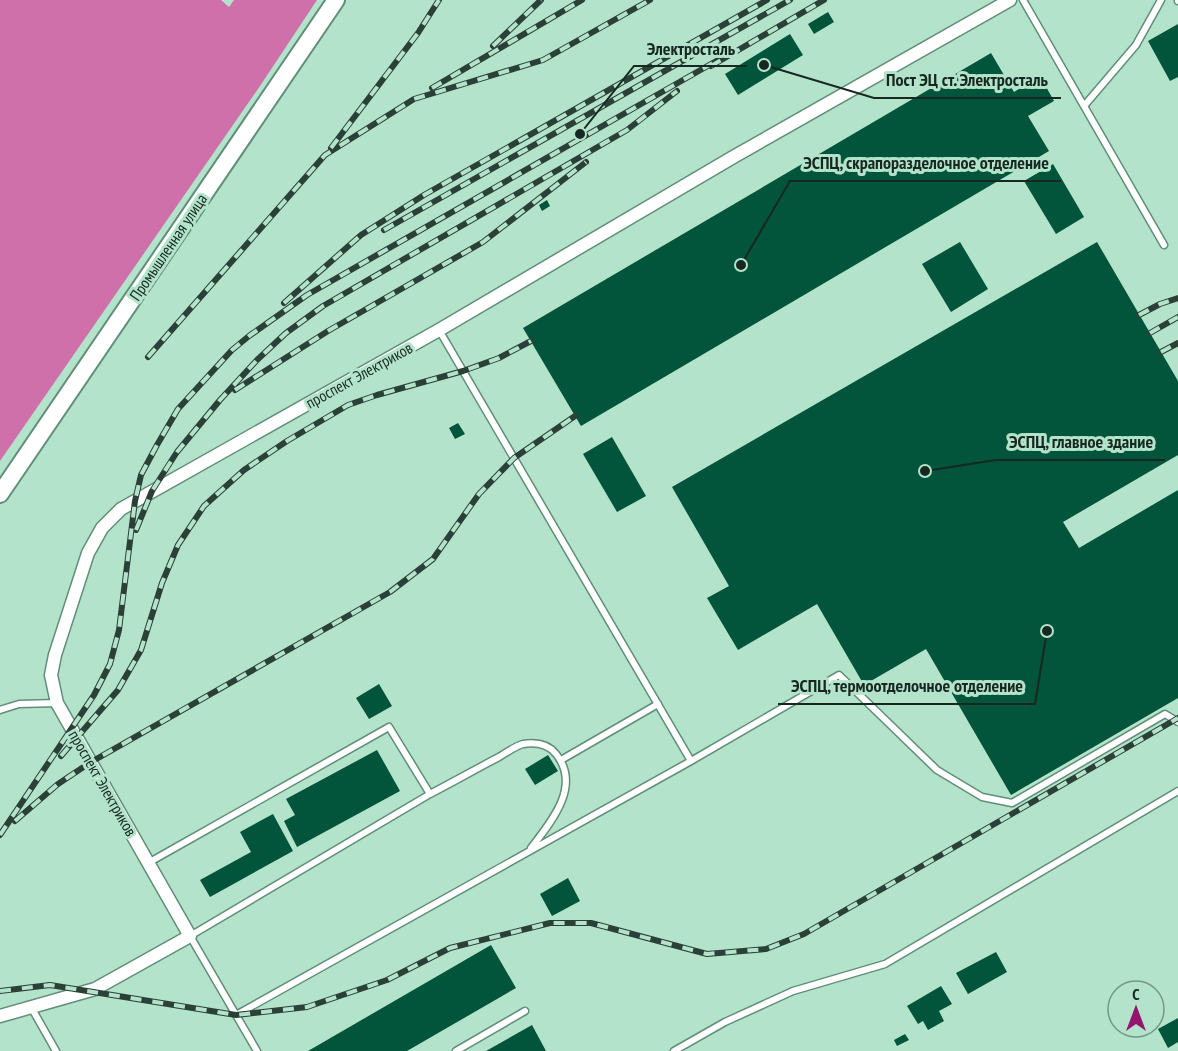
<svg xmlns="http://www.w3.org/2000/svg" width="1178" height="1051" viewBox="0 0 1178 1051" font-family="'PT Sans Narrow',sans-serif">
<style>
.forest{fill:#d070ab}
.building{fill:#02543a}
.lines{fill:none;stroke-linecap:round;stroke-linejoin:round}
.lane-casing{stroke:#618e79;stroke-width:9}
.street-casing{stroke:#618e79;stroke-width:15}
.secondary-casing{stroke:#618e79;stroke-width:20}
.lane{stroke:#fff;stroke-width:6}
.street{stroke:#fff;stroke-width:12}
.secondary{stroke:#fff;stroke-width:16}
.rail-casing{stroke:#2b4137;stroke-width:6}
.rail{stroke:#b3e3cb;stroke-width:4;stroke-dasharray:11;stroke-linecap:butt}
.labels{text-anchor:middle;stroke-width:6;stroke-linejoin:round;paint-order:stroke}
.street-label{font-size:16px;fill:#162820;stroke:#b3e3cb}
.leader{fill:none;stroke:#162820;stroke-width:2}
.callout-dot{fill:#162820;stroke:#b3e3cb;stroke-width:2}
.callout-label{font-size:18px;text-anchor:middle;font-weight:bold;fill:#162820;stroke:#b3e3cb;stroke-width:6;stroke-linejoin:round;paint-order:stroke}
</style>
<rect width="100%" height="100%" fill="#b3e3cb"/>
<path class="forest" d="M0 0H221L229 7 234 0H317L260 86 0 461Z"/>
<path class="building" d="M828 12 834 22 814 34 808 24Z
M1178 24V77L1170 81 1148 41Z
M790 34 803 55 738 95 725 74Z
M991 53 1014 92 1040 76 1054 101 1028 116 1049 151 581 426 523 328Z
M1053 164 1084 217 1056 234 1024 181Z
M547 200 550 206 542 211 539 205Z
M960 242 988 289 951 312 922 264Z
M1097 242 1178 381V455L1063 522 1079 548 1178 490V698L1011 795 926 649 864 685 817 604 738 650 707 598 729 586 672 487Z
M458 423 465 434 455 439 449 428Z
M612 437 646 496 617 512 583 454Z
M379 684 392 706 369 719 356 698Z
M377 750 400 791 297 847 284 821 295 815 286 799Z
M548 755 558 771 535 785 525 769Z
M273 814 293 851 210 897 200 880 251 852 240 832Z
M568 878 580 901 552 916 540 894Z
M491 945 516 988 407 1051H308Z
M996 952 1007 972 968 994 956 973Z
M941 986 952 1004 939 1011 944 1021 928 1030 923 1021 918 1024 907 1006Z
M1178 1018V1042L1168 1048 1158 1029Z
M532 1025 546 1051H486Z
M905 1034 909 1040 897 1046 894 1040Z"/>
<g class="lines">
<g class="lane-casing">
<path id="lane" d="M1023 0 1164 245
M1178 0V1
M1084 106 1136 45 1161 0
M439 330 691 761
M0 710 19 704 57 703
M561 760 658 704
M148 863 389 727 430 794C453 782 476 769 499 757 506 753 515 746 523 744 536 742 548 744 556 754 582 786 551 822 531 848
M31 1007 56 1051
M236 1015 691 761 839 675 937 770 982 797 1012 803 1165 714 1178 722
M257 1051 190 936 430 794
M456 1051 525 1011
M674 1051 725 1022 793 991 885 964 1178 791"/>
</g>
<g class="street-casing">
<path id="street" d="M0 1016 95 989 190 936 57 703 51 675 55 655 88 553 102 528 121 509 439 330 735 156 1010 0"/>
</g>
<g class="secondary-casing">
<path id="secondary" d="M0 494 336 0"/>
</g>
<use href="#lane" class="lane"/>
<use href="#street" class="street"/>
<use href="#secondary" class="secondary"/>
<g class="rail-casing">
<path id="rail" d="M493 46 541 0
M711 66 824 0
M432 88 582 0
M331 148 418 33 439 0
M384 230 790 0
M284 303 361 235 424 195 767 0
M1139 315 1160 304 1178 298
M1150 333 1178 317
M1161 352 1178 343
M148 357 325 155 414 99 543 60 650 0
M235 390 328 331 483 242 586 162
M136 530 152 491 177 452 220 400 257 360 286 333 323 306 627 130 677 91
M61 756 118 690 141 650 162 583 178 545 204 506 244 470 287 441 348 405 377 395 463 371 499 358 531 341
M15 821 58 784 91 762 390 592 433 559 479 494 514 458 575 416
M0 835 94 695 110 664 119 630 135 501 141 475 157 445 178 409 232 350 249 336 307 295 718 60
M0 991 50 985 236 1015 307 1007 387 980 450 948 550 923H591L707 954 766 949 804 934 1178 718"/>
</g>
<use href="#rail" class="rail"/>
</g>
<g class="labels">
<g class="street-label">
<text transform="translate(168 247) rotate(-56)" y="6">Промышленная улица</text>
<text transform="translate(359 375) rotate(-29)" y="6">проспект Электриков</text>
<text transform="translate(103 783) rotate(60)" y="6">проспект Электриков</text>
</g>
</g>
<path class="leader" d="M580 134L634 66H747M764 65L874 98H1061M741 265L790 181H1061M925 471L996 460H1165M1047 631L1035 704H778"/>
<g class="callout-dot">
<circle cx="580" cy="134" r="6"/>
<circle cx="764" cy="65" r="6"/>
<circle cx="741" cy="265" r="6"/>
<circle cx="925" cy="471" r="6"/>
<circle cx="1047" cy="631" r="6"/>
</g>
<g class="callout-label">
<text x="691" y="55">Электросталь</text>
<text x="967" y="86">Пост ЭЦ ст. Электросталь</text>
<text x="926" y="169">ЭСПЦ, скрапоразделочное отделение</text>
<text x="1081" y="448">ЭСПЦ, главное здание</text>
<text x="907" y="692">ЭСПЦ, термоотделочное отделение</text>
</g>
<g transform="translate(1136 1009)"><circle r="28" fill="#b3e3cb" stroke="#749887" stroke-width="1.5"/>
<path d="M0-4.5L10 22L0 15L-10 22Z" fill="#94156f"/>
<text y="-9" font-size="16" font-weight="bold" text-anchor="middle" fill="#162820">С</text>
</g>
</svg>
